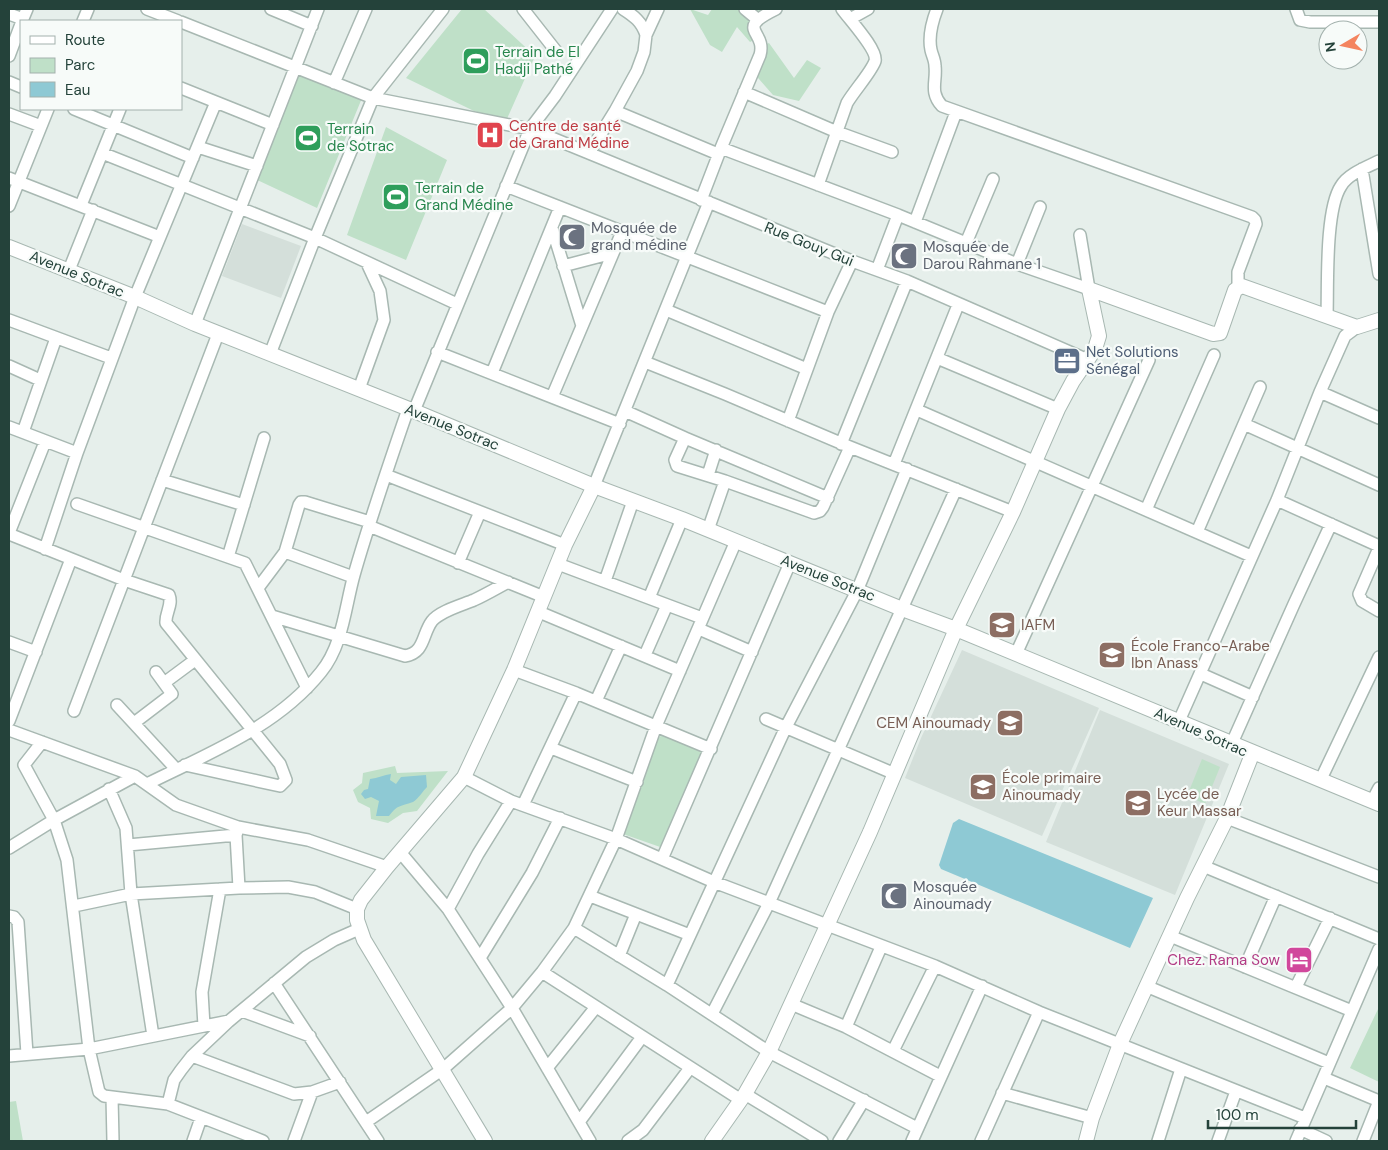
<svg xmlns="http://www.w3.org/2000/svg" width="1388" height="1150" viewBox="0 0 1388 1150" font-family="'DM Sans',sans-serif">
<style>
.built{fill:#d4dfda}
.green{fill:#bfe0c8}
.water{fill:#8ec9d4}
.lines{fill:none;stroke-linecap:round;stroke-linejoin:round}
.minor-casing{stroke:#a8b8b2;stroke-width:14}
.tertiary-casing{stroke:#a8b8b2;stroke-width:16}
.minor{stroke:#fff;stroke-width:11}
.tertiary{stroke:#fff;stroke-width:14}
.labels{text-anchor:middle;stroke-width:4.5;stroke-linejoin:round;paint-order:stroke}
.leisure-label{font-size:15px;fill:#27864d;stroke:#f7fbf9;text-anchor:start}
.health-label{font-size:15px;fill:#be3a42;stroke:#f7fbf9;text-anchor:start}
.worship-label{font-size:15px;fill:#5b616d;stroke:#f7fbf9;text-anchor:start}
.street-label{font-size:15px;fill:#24423a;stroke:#f7fbf9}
.service-label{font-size:15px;fill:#4e5e75;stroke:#f7fbf9;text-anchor:start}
.education-label{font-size:15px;fill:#785e54;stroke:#f7fbf9;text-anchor:start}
.hotel-label{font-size:15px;fill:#b23c85;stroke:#f7fbf9;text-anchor:end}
</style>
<rect width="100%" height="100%" fill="#e6efeb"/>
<path class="built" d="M242 224 301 246 281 298 222 276Z
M962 650 1099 708 1042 836 905 778 921 738Z
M1100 710 1229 764 1175 895 1046 842Z"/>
<path class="green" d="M462 9H484L535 56 506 121 474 111 406 78Z
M690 9 708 15 712 9H771L754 27 756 39 750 42 737 27 722 52 710 45Z
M769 43 794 78 807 60 821 68 799 101 773 95 751 70 762 46Z
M299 73 362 98 317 208 253 178Z
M386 127 447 160 406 260 347 235Z
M662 735 681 740 702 753 663 848 623 834 646 773 656 740Z
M1202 759 1220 767 1205 804 1187 796Z
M395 766 397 773 448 771 417 811 403 813 388 823 371 819 370 808 358 802 353 790 362 783 363 773Z
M1379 1007V1082L1350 1068Z
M16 1101 23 1141H9V1102Z"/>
<path class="water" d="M391 774 390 780 396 784 401 777 426 775 427 787C423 791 418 799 413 802 400 807 398 804 389 816H376L379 801 371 797 365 799 361 794 364 790 368 789 370 779C378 778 384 775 391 774Z
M959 819 1153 898 1130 948 941 869 939 865 953 823Z"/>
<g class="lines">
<g class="minor-casing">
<path id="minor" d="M147 9 178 21
M271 9 312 26
M523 9 556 51
M623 9C634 16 642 22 646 35
M745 9 757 19
M937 9C932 22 928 36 931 50 932 55 935 60 935 66 937 81 929 92 942 106L1252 217 1255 220 1256 224 1238 272V287
M1296 9 1300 20 1310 22H1379
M9 14 23 19
M850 19 868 9
M22 21 27 9
M83 21 88 9
M181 22 373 98 530 129 852 261 907 281 1088 360
M9 56 21 24
M9 82 21 87
M334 83 366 9
M181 88 273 125
M744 92 837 132 892 152
M74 109 193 158
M615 111 718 154
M9 114 41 126
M198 147 257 166
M721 148 898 215 1017 264 1089 289 1080 235
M102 153 315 238 457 304
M589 153 615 111 637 71 644 52 646 35 658 9
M1362 169 1379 274
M9 178 160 237
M818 185 847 103C854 91 872 71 875 61 878 50 849 19 842 9
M506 186 828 312
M701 200 721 148 760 55C767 30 733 30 776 9
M81 205 120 109
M9 206 48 109
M915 222 956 112
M552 228 582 326
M966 243 993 179
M1017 264 1040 207
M563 266 613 253
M69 270 93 210
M877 270 898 215
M666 310 807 369
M1327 316C1328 285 1325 210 1341 186 1348 174 1367 167 1379 161
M9 320 111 358
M195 324 318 9
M437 352 620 424
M270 354 315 238 373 98 443 9
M937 358 1058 409
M645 362 725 394 850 447 1013 512
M9 366 40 380
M492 373 560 207
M359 389 384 320 380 291 367 263
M1320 392 1379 418
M552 397 622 232
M917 410 1251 556
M414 411 530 129 555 96 612 9
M625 411 685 438 828 498
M788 421 828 312 852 261
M1244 424 1379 485
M9 427 77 453
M23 432 56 338
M685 438 675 460 677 466 725 481 814 513 820 511 823 507 850 447
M841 444 907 281
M894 464 958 305
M386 475 565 545
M708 475 716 450
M162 480 244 505
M594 486 709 202
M1277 500 1379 546
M77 504 245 563 307 688
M1146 510 1214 355
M369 526 544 597
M708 530 725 481
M1197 532 1260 387
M9 533 45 442
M9 534 124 580 169 595C173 605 165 613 166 623L280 764 286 780 280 786 185 765
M1379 548 1359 594 1362 601 1379 611
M45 549 77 453 135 297 216 102
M285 552 353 577
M228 557 264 438
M458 563 480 512
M558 564 702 618
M605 581 633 501
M258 588 285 552 299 505 301 502H305L370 522
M649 598 682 519
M539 612 680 671
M272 616 405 656C425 653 422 634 432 621 440 611 462 605 474 600 485 595 497 588 508 582
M699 629 752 652
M9 642 36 652
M1016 654 1149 360
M645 655 667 605
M514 670 576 693 711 749
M1201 674 1253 697
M164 683 195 660
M596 701 621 646
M117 705 176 769
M74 711 218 334
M766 719 895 774
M9 721 71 559
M1179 721 1277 500 1320 392 1345 336 1357 327
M134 723 172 694 156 672
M9 730 135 776 176 805 238 827 308 840 387 867
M42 742 24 765 54 820 67 860 89 1049 99 1092 104 1096 168 1104 263 1141
M1232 743 1294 604 1331 524
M551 748 637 782
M464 777 511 801 616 839 714 882 935 966 1039 1012 1305 1118
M1321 779 1379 657
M147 784C209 753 277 727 321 672 343 645 345 607 354 575 370 519 389 464 408 409
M109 789 126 828 131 894 153 1036
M1372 801 1379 788
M523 805 576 693
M1227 818 1379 877
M238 829 236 835 239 888
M128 845 236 835
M9 848 54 820 135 776
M400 852 448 909 512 1008 590 1141
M662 859 790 563
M1203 866 1379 939
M590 896 690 935
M74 906 131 894 239 888 288 887 315 892 357 909
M448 909 478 854 511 801
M9 916 14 917 18 922 27 1054
M574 928 667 985 769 1052 917 1128
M1170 936 1352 1011
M619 956 636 914
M480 958 532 873 560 818
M1245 967 1276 896
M542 972 741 1100
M274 983 378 1141
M667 985 786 727 857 591 907 469
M1146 986 1329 1063
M1296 987 1330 918
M791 1004 846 1027 940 1076
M242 1011 310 1036
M712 1014 769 903 956 489
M204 1026 202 992 220 889
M846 1027 881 947
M893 1051 935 966
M9 1056 89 1049 229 1021
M192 1056 294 1094 312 1092 340 1082
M547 1068 596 1007
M1324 1078 1379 1101 1363 1141
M1002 1093 1092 1118
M745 1094 822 1141
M112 1097 113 1141
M168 1104 174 1080 181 1070 192 1056 229 1021 306 957 334 940 359 929
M366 1122 443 1069 512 1008 542 972 574 928 616 839 656 726 736 541
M579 1122 642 1037
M1300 1129 1326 1141
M193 1141 201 1118
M294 1141 312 1092
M628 1141 643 1130 690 1068
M839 1141 864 1100
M912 1141 982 986
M981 1141 1039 1012
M1158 1141 1181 1069
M1218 1141 1236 1091
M1296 1141 1379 949"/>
</g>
<g class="tertiary-casing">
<path id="tertiary" d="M9 247 135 297 195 324 414 411 594 486 682 519 902 609 956 629 1253 752 1227 818 1187 898 1120 1044 1092 1118 1086 1141
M1089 289 1213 334 1220 333 1235 290 1242 286 1357 327 1379 320
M1253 752 1379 804
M485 1141 364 940 357 920V909L361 900 387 867 464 777 514 670 565 545 594 486
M712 1141 745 1094 769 1052 870 832 956 629 1013 512 1058 409 1073 381 1095 349 1099 336 1089 289"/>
</g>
<use href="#minor" class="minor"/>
<use href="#tertiary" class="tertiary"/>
</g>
<defs>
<g id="stadium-square" transform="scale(1.4375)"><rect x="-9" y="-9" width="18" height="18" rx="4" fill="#2e9e5b" stroke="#f7fbf9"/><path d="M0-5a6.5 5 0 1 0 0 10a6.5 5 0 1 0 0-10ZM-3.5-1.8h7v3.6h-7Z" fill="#fff"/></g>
<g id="hospital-square" transform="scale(1.4375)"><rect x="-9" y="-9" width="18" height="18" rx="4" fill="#e0444e" stroke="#f7fbf9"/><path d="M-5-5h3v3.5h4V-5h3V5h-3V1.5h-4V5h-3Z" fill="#fff"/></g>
<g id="mosque-square" transform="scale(1.4375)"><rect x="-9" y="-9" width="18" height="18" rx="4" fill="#6b7280" stroke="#f7fbf9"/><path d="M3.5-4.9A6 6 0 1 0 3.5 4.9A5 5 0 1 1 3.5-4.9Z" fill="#fff"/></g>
<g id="office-square" transform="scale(1.4375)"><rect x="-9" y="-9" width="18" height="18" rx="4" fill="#5c6f8a" stroke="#f7fbf9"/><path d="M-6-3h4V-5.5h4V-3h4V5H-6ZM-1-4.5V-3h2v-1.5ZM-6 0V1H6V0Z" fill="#fff"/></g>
<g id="school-square" transform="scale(1.4375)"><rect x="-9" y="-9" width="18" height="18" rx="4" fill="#8d6e63" stroke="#f7fbf9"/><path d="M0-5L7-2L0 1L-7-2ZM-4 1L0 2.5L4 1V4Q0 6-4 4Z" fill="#fff"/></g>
<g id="hotel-square" transform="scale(1.4375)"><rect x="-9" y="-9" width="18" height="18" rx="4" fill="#d1479c" stroke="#f7fbf9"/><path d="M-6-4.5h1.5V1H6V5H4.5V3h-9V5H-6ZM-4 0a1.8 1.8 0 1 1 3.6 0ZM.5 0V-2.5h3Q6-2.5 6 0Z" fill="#fff"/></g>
</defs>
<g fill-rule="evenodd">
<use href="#stadium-square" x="476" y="61"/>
<use href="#hospital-square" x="490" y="135"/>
<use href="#stadium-square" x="308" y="138"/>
<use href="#stadium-square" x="396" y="197"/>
<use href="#mosque-square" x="572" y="237"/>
<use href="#mosque-square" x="904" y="256"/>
<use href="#office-square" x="1067" y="361"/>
<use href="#school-square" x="1002" y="625"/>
<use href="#school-square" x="1112" y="655"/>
<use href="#school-square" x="1010" y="723"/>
<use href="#school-square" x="983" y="787"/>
<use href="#school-square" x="1138" y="803"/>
<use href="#mosque-square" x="894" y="896"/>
<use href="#hotel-square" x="1299" y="960"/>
</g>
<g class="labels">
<g class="leisure-label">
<text x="495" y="57">Terrain de El<tspan x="495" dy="17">Hadji Pathé</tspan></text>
<text x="327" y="134">Terrain<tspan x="327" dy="17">de Sotrac</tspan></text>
<text x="415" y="193">Terrain de<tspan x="415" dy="17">Grand Médine</tspan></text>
</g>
<g class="health-label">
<text x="509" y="131">Centre de santé<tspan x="509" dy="17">de Grand Médine</tspan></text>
</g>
<g class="worship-label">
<text x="591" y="233">Mosquée de<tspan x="591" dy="17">grand médine</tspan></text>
<text x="923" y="252">Mosquée de<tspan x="923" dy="17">Darou Rahmane 1</tspan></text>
<text x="913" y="892">Mosquée<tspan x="913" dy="17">Ainoumady</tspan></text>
</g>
<g class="street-label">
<text transform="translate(809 244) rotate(22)" y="5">Rue Gouy Gui</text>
<text transform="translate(77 274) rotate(22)" y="5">Avenue Sotrac</text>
<text transform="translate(452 427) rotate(22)" y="5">Avenue Sotrac</text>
<text transform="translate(828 578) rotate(22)" y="5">Avenue Sotrac</text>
<text transform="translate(1201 732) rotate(24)" y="5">Avenue Sotrac</text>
</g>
<g class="service-label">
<text x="1086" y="357">Net Solutions<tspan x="1086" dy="17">Sénégal</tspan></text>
</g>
<g class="education-label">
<text x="1021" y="630">IAFM</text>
<text x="1131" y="651">École Franco-Arabe<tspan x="1131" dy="17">Ibn Anass</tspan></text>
<text x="991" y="728" text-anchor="end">CEM Ainoumady</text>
<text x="1002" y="783">École primaire<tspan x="1002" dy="17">Ainoumady</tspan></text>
<text x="1157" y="799">Lycée de<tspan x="1157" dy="17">Keur Massar</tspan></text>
</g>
<g class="hotel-label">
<text x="1280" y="965">Chez. Rama Sow</text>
</g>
</g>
<rect width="1388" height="1150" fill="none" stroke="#24423a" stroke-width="20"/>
<rect x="20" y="20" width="162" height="90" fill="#f7fbf9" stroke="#a3b1ad"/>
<rect x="30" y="36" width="25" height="8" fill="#ffffff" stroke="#a3b1ad"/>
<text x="65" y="45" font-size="15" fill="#24423a">Route</text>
<rect x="30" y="58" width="25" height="15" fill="#bfe0c8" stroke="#a3b1ad"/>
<text x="65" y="70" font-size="15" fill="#24423a">Parc</text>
<rect x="30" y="82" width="25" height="15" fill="#8ec9d4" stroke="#a3b1ad"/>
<text x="65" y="95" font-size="15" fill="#24423a">Eau</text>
<g transform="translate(1343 45) rotate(261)"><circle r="24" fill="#f7fbf9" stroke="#a3b1ad"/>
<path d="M0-4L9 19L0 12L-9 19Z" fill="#f4845f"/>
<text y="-8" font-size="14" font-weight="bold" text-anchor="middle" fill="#24423a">N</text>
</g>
<path d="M1208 1120v8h148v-8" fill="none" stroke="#24423a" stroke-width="2.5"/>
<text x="1216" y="1120" font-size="15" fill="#24423a" stroke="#f7fbf9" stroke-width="4" paint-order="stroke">100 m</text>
</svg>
